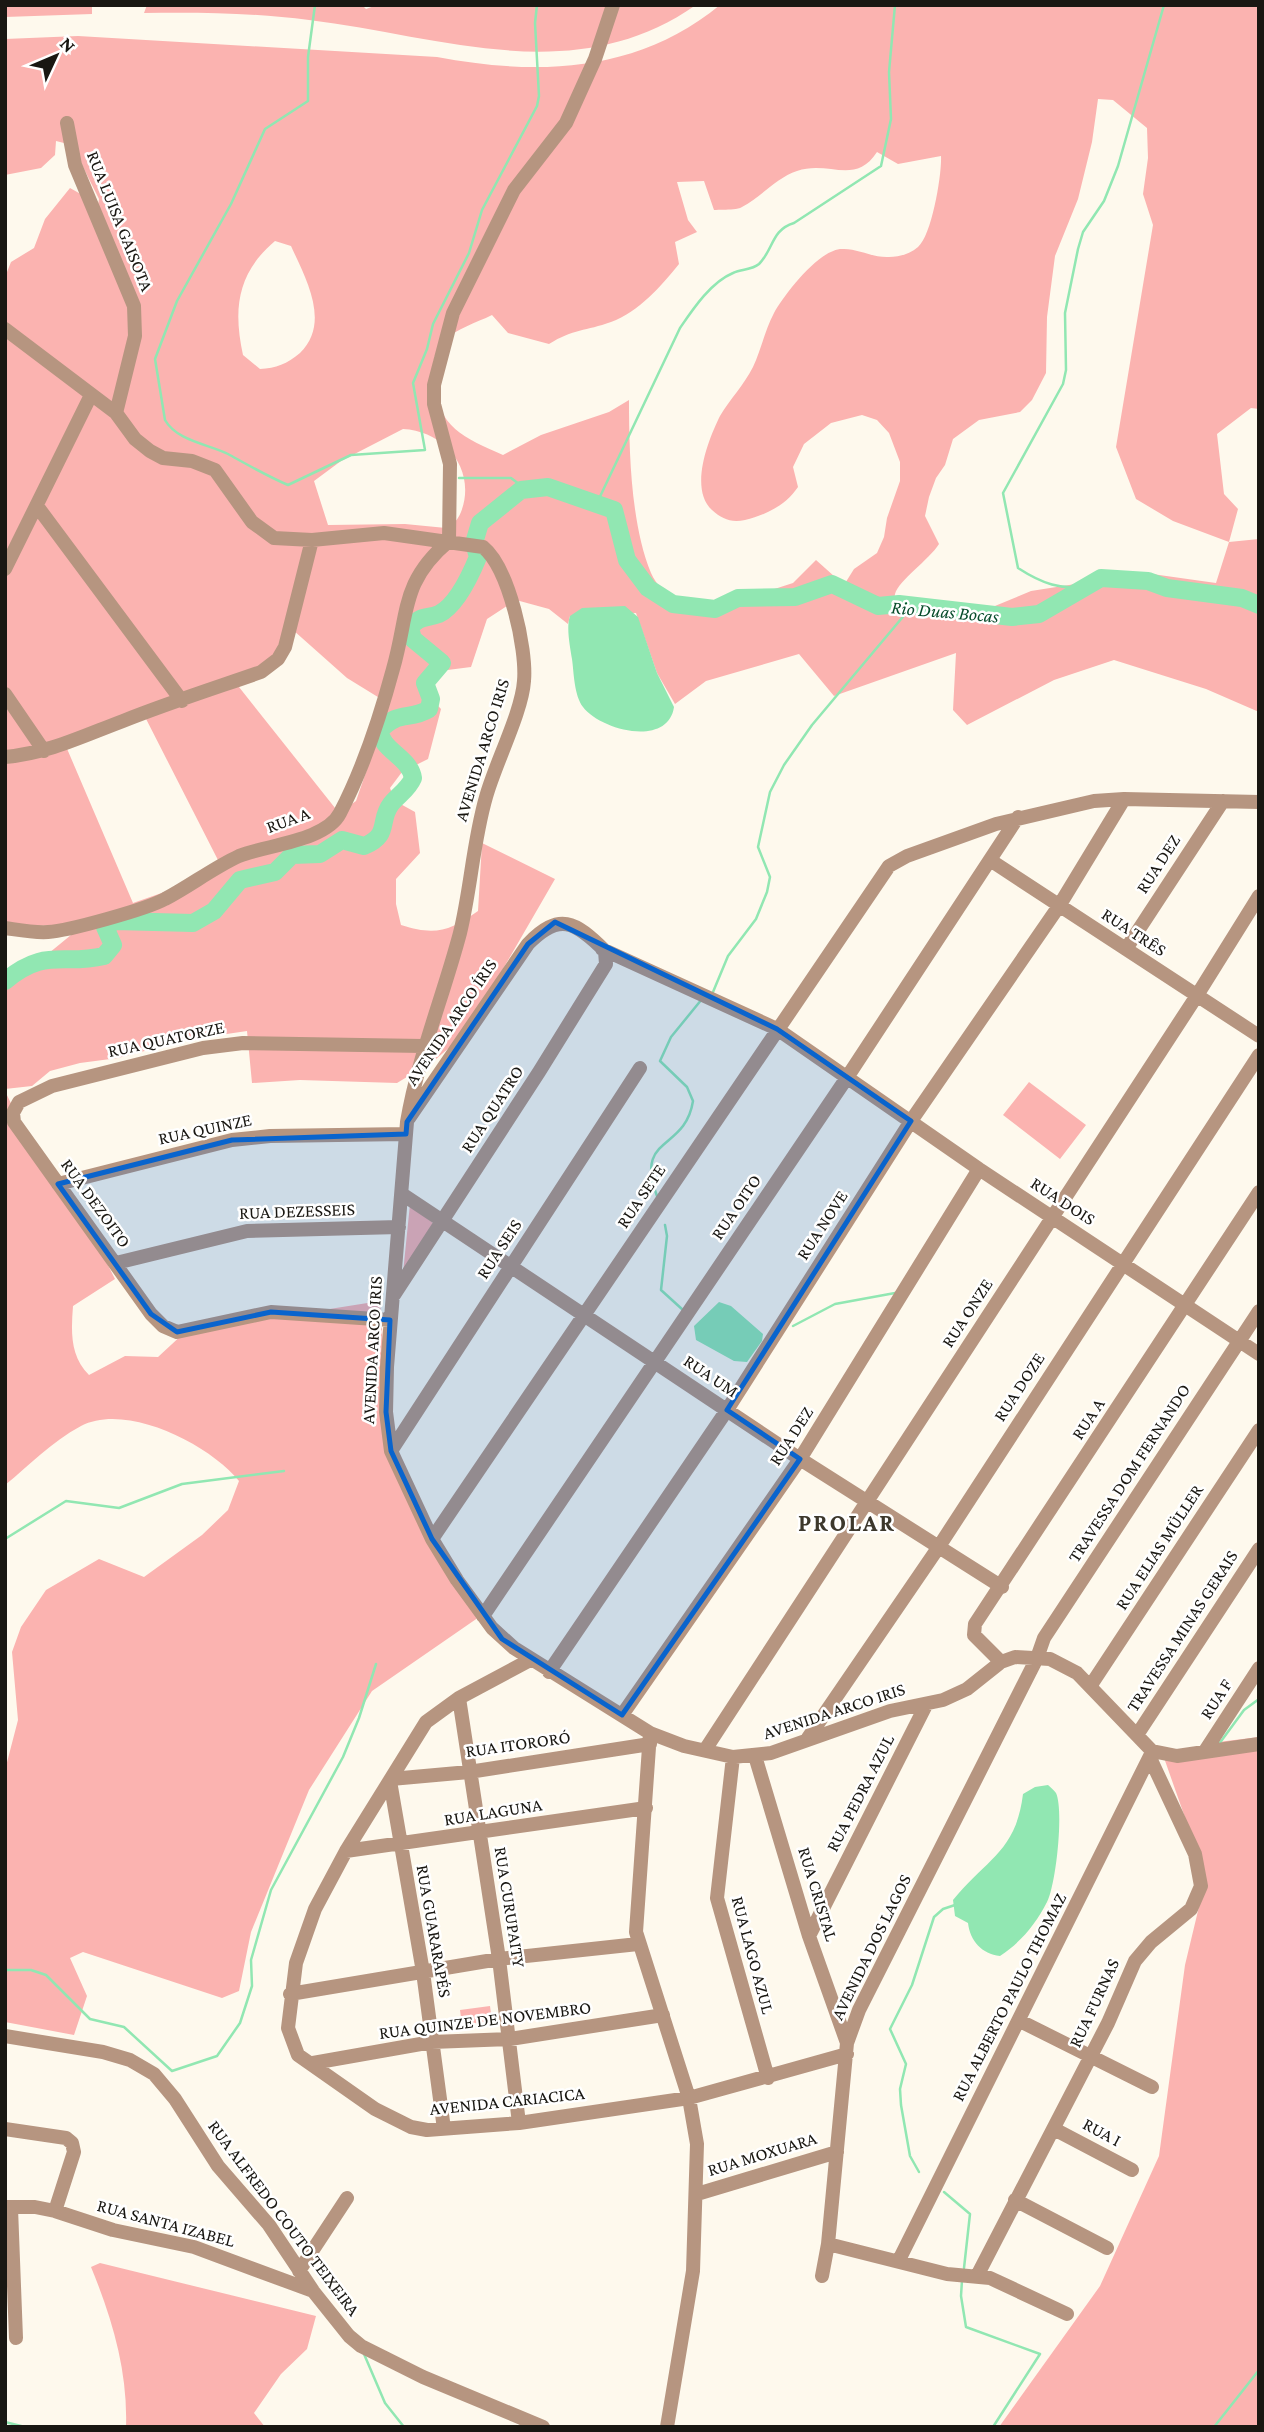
<svg xmlns="http://www.w3.org/2000/svg" width="1264" height="2432" viewBox="0 0 1264 2432" font-family="'Crimson Pro',serif">
<style>
.green{fill:#fbb3b0;fill-rule:evenodd}
.water{fill:#91e7b2}
.lines{fill:none;stroke-linecap:round;stroke-linejoin:round}
.stream{stroke:#91e7b2;stroke-width:2.5}
.river{stroke:#91e7b2;stroke-width:18}
.minor{stroke:#b69580;stroke-width:14}
.marked{fill:#0964cd;fill-opacity:0.2;stroke:#0964cd;stroke-width:5;stroke-linejoin:round}
.labels{text-anchor:middle;stroke-width:5;stroke-linejoin:round;paint-order:stroke}
.street-label{font-size:18px;fill:#191712;stroke:#fff}
.water-label{font-size:19px;font-style:italic;fill:#074c2b;stroke:#fff}
.district-label{font-size:24px;font-weight:bold;letter-spacing:2px;fill:#3d382c;stroke:#fff}
</style>
<rect width="100%" height="100%" fill="#fef9ed"/>
<path class="green" d="M5 5H92V14L5 17Z
M147 5H362L366 9 377 5H696C574 90 442 36 309 20 255 13 199 12 144 13Z
M720 5H1259V409L1251 408 1217 434 1224 494 1238 509 1229 542 1259 539V712L1206 689 1114 660 1054 680 967 725 953 710 956 653 834 696 799 654 706 681 675 704 657 673 636 613 570 616 568 624 549 609 516 600 487 619 471 667 432 672 425 692 441 709 428 759 402 772 390 788 395 801 415 812 420 853 396 879V904L401 925C435 936 450 931 478 911L482 843 555 879 466 1033 435 1060 397 1083 300 1080 252 1083 247 1031 186 1040 118 1058 80 1063 50 1071 32 1086 5 1089V989L93 917 62 925 5 927V277L11 262 34 248 45 219 70 188 86 197 96 216 99 199 72 145 56 141 55 155 41 168 5 175V39L78 36 437 57C538 76 637 73 720 5ZM1098 99 1113 100 1147 128 1148 158 1143 194 1153 225 1116 447 1136 499 1173 521 1229 542 1216 583 1145 573 1031 591 973 615 897 612 893 610C894 605 894 599 895 594 899 580 929 560 939 544L925 516 929 497 936 478 945 465 953 439 979 420 1020 412 1032 400 1046 373 1047 317 1055 256 1078 199 1092 142ZM877 152 898 164 941 156C942 174 932 235 918 247 910 254 899 257 889 257 873 258 857 248 842 249 819 249 784 295 774 313 765 330 761 350 753 367 744 385 730 399 720 416 708 440 689 489 712 510 722 519 731 523 745 520 766 515 786 505 798 487L793 467 804 444 831 423 862 415 877 420 889 433 900 462V481L887 518 884 537 877 553 854 569 844 585 816 560 793 583 737 601 678 607C669 597 656 585 651 573 631 525 629 452 629 400L609 412 541 435 503 455C464 438 438 427 433 381 432 366 433 352 444 341 457 328 476 323 492 315L508 333 549 344C573 329 586 331 611 322 639 312 661 286 679 264L675 242 697 232 688 220 677 182 704 181 714 210C722 209 735 211 742 207 761 197 776 178 797 171 829 160 855 186 877 152ZM275 241 291 246C306 279 331 323 300 353 287 364 276 368 260 369L243 355C233 309 237 273 275 241ZM403 429C445 431 477 470 461 512 458 521 447 530 441 537L446 528 405 524 328 525 314 481 341 461ZM293 630 347 678 386 702 383 723 356 801 339 813 239 687 287 650ZM141 709 219 862 173 889 133 903 65 744Z
M1029 1082 1086 1125 1060 1159 1003 1115Z
M5 1091 38 1159 68 1187 115 1279 73 1306C71 1332 70 1356 89 1375L125 1356 158 1357 185 1332 380 1301 391 1452 482 1615 372 1691 309 1790 251 1932 239 1991 222 1998 83 1952 70 1958 87 1996 74 2035 5 2022V1770L18 1720 12 1652 21 1627 46 1590 99 1559 144 1577 202 1535 228 1510 239 1481C210 1445 127 1402 81 1426 51 1442 30 1465 5 1485Z
M410 1204 433 1223 403 1273Z
M1259 1737V2427H999L1100 2286 1159 2156 1185 1965 1203 1890 1194 1843 1163 1755 1218 1742Z
M490 2006 492 2021 462 2025 460 2010Z
M100 2263 316 2316 307 2349 281 2374 254 2413 265 2427H126C128 2371 112 2318 91 2267Z"/>
<path class="water" d="M625 606 638 617 657 673 674 707C668 748 600 730 583 707 574 695 574 673 572 659 570 647 566 627 570 616L582 608Z
M719 1302 731 1306 763 1334 762 1341 747 1362 734 1361 696 1340 694 1326Z
M1048 1785C1051 1788 1054 1790 1056 1793 1064 1810 1056 1885 1047 1902 1036 1924 1020 1943 1000 1956 982 1954 970 1941 968 1923L955 1916 953 1900C986 1859 1016 1852 1023 1794L1035 1787Z"/>
<g class="lines">
<path class="stream" d="M315 5 308 57V101L265 129 231 204 177 301 155 359 165 420C177 441 208 444 228 454 248 465 267 476 288 485L351 455 425 450 413 383 427 349 433 324 469 253 482 210 537 106 539 96 535 23 537 5
M459 478H511L527 490
M596 505 680 328C693 309 711 282 733 273 742 269 752 270 759 264 774 249 771 230 794 223L881 166 891 119 889 72 895 5
M1088 586C1062 591 1041 583 1018 568L1003 493 1063 384 1066 370 1065 313 1078 249 1083 232 1104 201 1118 166 1164 5
M713 992 728 956 756 919 767 892 770 877 758 847 770 792 784 765 812 725 912 606
M657 1196C634 1135 685 1152 693 1101L687 1087 660 1061 671 1037 702 999
M665 1225 667 1236 661 1290 683 1310
M793 1326 835 1304 895 1293
M5 1539 66 1501 119 1508 182 1484 284 1471
M1219 1744 1244 1710 1259 1699
M5 1970H31L46 1975 90 2019 124 2027 172 2071 217 2056 240 2023 252 1986 251 1960 271 1890 343 1757 359 1718 376 1664
M919 2172 910 2156 901 2105 900 2089 906 2064 890 2029 912 1985 934 1917 943 1909 955 1905
M944 2192 970 2214 964 2268
M962 2280 961 2296 966 2327 1040 2354 993 2427
M364 2354 385 2403 404 2427
M5 2422 25 2427
M1214 2427 1259 2370"/>
<path class="river" d="M5 981C46 947 62 966 104 956L113 945 105 927 115 921 193 923 214 911 240 880 275 872 292 855 320 854 342 840 364 846C391 835 378 821 391 804 398 795 408 790 413 778 410 757 380 750 380 730 399 710 409 721 429 709L431 699 425 683 442 663 413 639 410 628C419 615 427 619 439 614 457 605 471 574 478 557L474 543 480 523 521 490 548 487 614 510 627 560 648 588 673 604 715 609 738 598 795 597 832 584 878 606 899 604 1012 617 1039 614 1101 578 1148 581 1167 588 1242 598 1259 605"/>
<path class="minor" d="M67 123 75 165 134 306 135 336 116 413 135 439 150 451 163 458 192 461 215 470 252 522 274 538 312 540 384 533 483 547C509 568 527 649 524 681 522 712 495 764 486 797 473 842 471 888 460 933 443 997 418 1057 407 1122L387 1367 386 1412 391 1451 432 1539 457 1580 492 1628 514 1648 650 1733 684 1746 733 1757 771 1753 890 1711 943 1700 967 1689 1001 1662 1015 1657 1050 1659 1077 1673 1152 1751 1177 1756 1259 1744
M5 329 116 413
M37 506 182 701
M449 541 450 464 434 404V385L453 313 514 190 566 123 595 59 613 5
M5 569 91 395
M5 694 44 751
M5 757C49 753 83 736 123 721 168 703 215 688 261 672L278 659 285 647 312 540
M990 860 1259 1036
M5 928C19 930 34 933 48 932 68 931 147 909 165 899 190 886 213 868 239 856 266 845 326 841 340 813 363 769 380 717 393 669 409 614 400 582 449 541
M602 949 777 1029 979 1169 1259 1354
M1126 949 1223 801
M58 1184 232 1140 270 1136 406 1134
M402 1194 800 1459 1002 1587
M116 1263 247 1231 399 1227
M394 1295 539 1072 606 964 605 951C575 921 559 912 528 944L409 1118
M390 1320 271 1312 177 1332 163 1326 151 1314 14 1122 13 1113 19 1102 52 1086 203 1048 243 1043 423 1046
M391 1451 640 1068
M432 1539 889 866 907 856 996 824 1094 801 1124 799 1259 802
M483 1616 846 1079 1018 817
M530 1660 459 1698 426 1722 346 1851 315 1909 296 1963 288 2028 298 2055 375 2109 411 2127 427 2130 519 2123 689 2098 847 2054
M1001 1662 974 1635 975 1624 1259 1192
M549 1672 727 1410 911 1121 1059 906 1124 799
M1091 1685 1259 1430
M459 1698 499 1959 519 2123
M622 1715 800 1459 979 1169
M650 1733 636 1932 689 2098 697 2144 693 2271 667 2427
M1137 1735 1259 1549
M808 1738 938 1548 1259 1055
M705 1750 1196 997 1259 896
M1205 1751 1259 1668
M755 1756 809 1936 847 2043
M733 1757 717 1898 768 2078
M391 1779 469 1772 650 1744
M390 1781 423 1972 444 2129
M346 1851 646 1808
M809 1936 926 1705
M290 1994 499 1959 638 1944
M1020 2021 1152 2087
M5 2036 103 2052 130 2060 154 2074 175 2099 218 2166 269 2225 313 2291 349 2336 361 2346 423 2377 543 2427
M313 2063 432 2042 510 2039 663 2015
M5 2129 66 2138 72 2143 74 2152 55 2211
M1054 2129 1132 2170
M697 2194 837 2152
M1015 2200 1107 2248
M5 2207H35L55 2211 113 2230 194 2247 313 2291
M11 2208 16 2338
M828 2244 947 2274 990 2278 1067 2314
M899 2260 1151 1754
M299 2271 347 2198
M822 2276 828 2244 847 2043 859 2010 1037 1658 1044 1638 1259 1311
M977 2276 1108 2023 1135 1961 1151 1942 1191 1909 1201 1886 1195 1854 1150 1758"/>
</g>
<path class="marked" d="M555 922 777 1029 911 1121 727 1410 800 1459 622 1715 502 1639 432 1539 391 1451 386 1412 390 1320 271 1312 177 1332 151 1314 58 1184 232 1140 406 1134 407 1122 528 944Z"/>
<g class="labels">
<g class="street-label">
<text transform="translate(120 221) rotate(68)" y="6">RUA LUISA GAISOTA</text>
<text transform="translate(482 750) rotate(-73)" y="6">AVENIDA ARCO IRIS</text>
<text transform="translate(288 820) rotate(-20)" y="6">RUA A</text>
<text transform="translate(1158 864) rotate(-57)" y="6">RUA DEZ</text>
<text transform="translate(1134 932) rotate(33)" y="6">RUA TRÊS</text>
<text transform="translate(451 1022) rotate(-56)" y="6">AVENIDA ARCO ÍRIS</text>
<text transform="translate(166 1039) rotate(-12)" y="6">RUA QUATORZE</text>
<text transform="translate(492 1109) rotate(-57)" y="6">RUA QUATRO</text>
<text transform="translate(205 1129) rotate(-12)" y="6">RUA QUINZE</text>
<text transform="translate(641 1196) rotate(-56)" y="6">RUA SETE</text>
<text transform="translate(1063 1201) rotate(33)" y="6">RUA DOIS</text>
<text transform="translate(96 1203) rotate(54)" y="6">RUA DEZOITO</text>
<text transform="translate(736 1207) rotate(-56)" y="6">RUA OITO</text>
<text transform="translate(297 1211) rotate(-2)" y="6">RUA DEZESSEIS</text>
<text transform="translate(822 1225) rotate(-57)" y="6">RUA NOVE</text>
<text transform="translate(499 1249) rotate(-57)" y="6">RUA SEIS</text>
<text transform="translate(967 1313) rotate(-57)" y="6">RUA ONZE</text>
<text transform="translate(372 1350) rotate(-87)" y="6">AVENIDA ARCO IRIS</text>
<text transform="translate(711 1376) rotate(34)" y="6">RUA UM</text>
<text transform="translate(1019 1387) rotate(-57)" y="6">RUA DOZE</text>
<text transform="translate(1088 1419) rotate(-57)" y="6">RUA A</text>
<text transform="translate(791 1436) rotate(-57)" y="6">RUA DEZ</text>
<text transform="translate(1129 1473) rotate(-57)" y="6">TRAVESSA DOM FERNANDO</text>
<text transform="translate(1159 1547) rotate(-57)" y="6">RUA ELIAS MÜLLER</text>
<text transform="translate(1182 1631) rotate(-57)" y="6">TRAVESSA MINAS GERAIS</text>
<text transform="translate(1216 1699) rotate(-57)" y="6">RUA F</text>
<text transform="translate(834 1711) rotate(-18)" y="6">AVENIDA ARCO IRIS</text>
<text transform="translate(518 1744) rotate(-8)" y="6">RUA ITORORÓ</text>
<text transform="translate(860 1793) rotate(-63)" y="6">RUA PEDRA AZUL</text>
<text transform="translate(493 1812) rotate(-9)" y="6">RUA LAGUNA</text>
<text transform="translate(818 1894) rotate(73)" y="6">RUA CRISTAL</text>
<text transform="translate(510 1907) rotate(81)" y="6">RUA CURUPAITY</text>
<text transform="translate(434 1931) rotate(80)" y="6">RUA GUARARAPÉS</text>
<text transform="translate(871 1947) rotate(-64)" y="6">AVENIDA DOS LAGOS</text>
<text transform="translate(753 1955) rotate(75)" y="6">RUA LAGO AZUL</text>
<text transform="translate(1009 1997) rotate(-63)" y="6">RUA ALBERTO PAULO THOMAZ</text>
<text transform="translate(1094 2003) rotate(-65)" y="6">RUA FURNAS</text>
<text transform="translate(485 2020) rotate(-7)" y="6">RUA QUINZE DE NOVEMBRO</text>
<text transform="translate(507 2101) rotate(-6)" y="6">AVENIDA CARIACICA</text>
<text transform="translate(1102 2132) rotate(28)" y="6">RUA I</text>
<text transform="translate(762 2154) rotate(-17)" y="6">RUA MOXUARA</text>
<text transform="translate(284 2218) rotate(53)" y="6">RUA ALFREDO COUTO TEIXEIRA</text>
<text transform="translate(166 2223) rotate(15)" y="6">RUA SANTA IZABEL</text>
</g>
<g class="water-label">
<text transform="translate(945 611) rotate(5)" y="7">Rio Duas Bocas</text>
</g>
<g class="district-label">
<text x="847" y="1531">PROLAR</text>
</g>
</g>
<rect width="1264" height="2432" fill="none" stroke="#191712" stroke-width="14"/>
<g transform="translate(56 56) rotate(46)" stroke="#ffffff" stroke-width="5" paint-order="stroke">
<path d="M0-5L12 26L0 18L-12 26Z" fill="#191712"/>
<text y="-10" font-size="19" font-weight="bold" text-anchor="middle" fill="#191712">N</text>
</g>
</svg>
